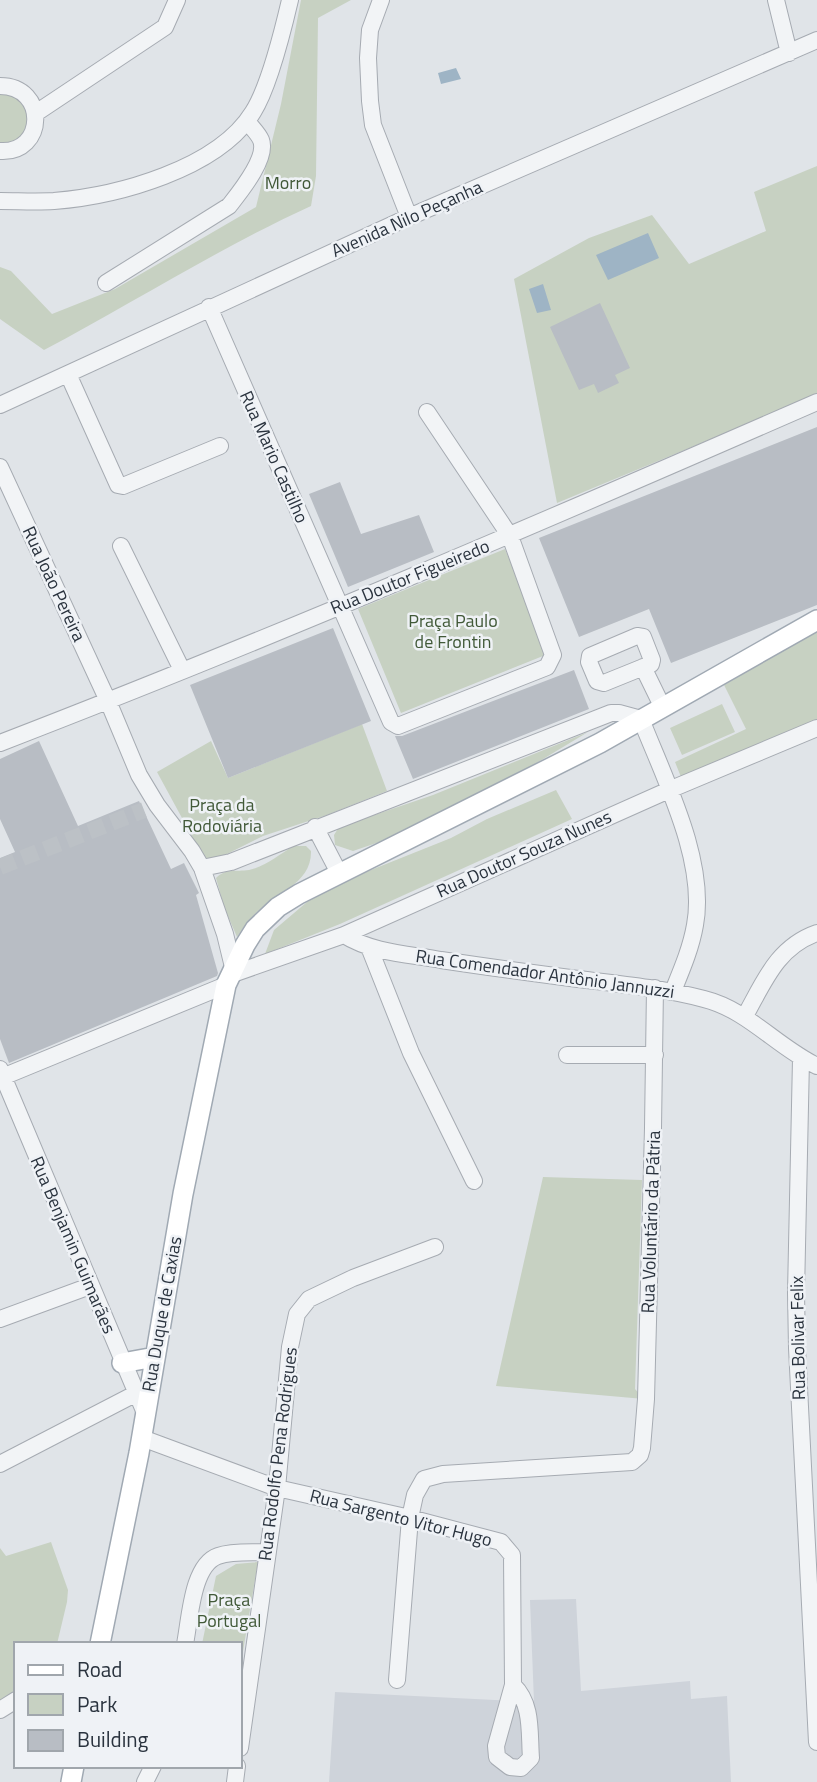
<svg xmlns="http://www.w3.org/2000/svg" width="817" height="1782" viewBox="0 0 817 1782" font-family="'Titillium Web',sans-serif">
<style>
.built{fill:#ced3da}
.green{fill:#c7d1c2}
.water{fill:#9eb4c5}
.building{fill:#b8bdc4}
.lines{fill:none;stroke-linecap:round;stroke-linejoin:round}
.minor-tunnel{stroke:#bcc1c6;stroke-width:16;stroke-dasharray:16 8;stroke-linecap:butt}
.minor-casing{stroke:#a6abb2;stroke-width:18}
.major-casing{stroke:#a0a9b3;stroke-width:22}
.minor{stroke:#f2f4f6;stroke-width:16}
.major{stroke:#fff;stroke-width:19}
.labels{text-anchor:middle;stroke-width:5;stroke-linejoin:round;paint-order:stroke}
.park-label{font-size:18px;fill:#415938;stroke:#eff2f6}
.street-label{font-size:18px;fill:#2a333e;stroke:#eff2f6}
</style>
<rect width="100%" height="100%" fill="#e0e4e8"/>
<path class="built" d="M576 1599 581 1691 690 1681 691 1699 727 1696 731 1782H329L335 1692 534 1702 530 1600Z"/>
<path class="green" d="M301 0H351L318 18 316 176 311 206C219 248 133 303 44 350L0 319V267L11 271 52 314 115 289 256 207 281 104Z
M0 88 22 94 33 130 0 150Z
M817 166V395L557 503 514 279 589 238 652 215 689 264 766 231 754 192Z
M505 549 548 654 401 713 358 609Z
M817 631V721L681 777 675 762 746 729 724 685Z
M722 704 735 732 682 755 670 728Z
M362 724 387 791 327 815 263 836 207 864 157 772 211 741 228 778Z
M588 732 475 800 403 834 353 851 335 845 334 835 339 827 433 795Z
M556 790 572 819 340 924 265 954 274 930 307 902 341 882 451 838 487 819Z
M294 846H306L311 851C312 884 274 894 254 915 247 921 242 930 237 937L224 907 216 878C226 868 236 872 249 870 267 866 279 854 294 846Z
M543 1177 642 1180 635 1389 644 1399 496 1386Z
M51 1542 68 1590 67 1602 57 1644H16V1692L0 1703V1548L6 1556Z
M258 1562 240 1669V1644H202L216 1576 236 1564Z"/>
<path class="water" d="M456 68 461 79 441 84 438 73Z
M648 233 659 258 608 280 596 255Z
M543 284 551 310 537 313 529 289Z"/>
<path class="building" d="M600 303 630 368 615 375 619 383 598 393 594 384 579 390 550 327Z
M817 427V605L671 663 649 609 579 637 539 538Z
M340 482 361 534 419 515 434 552 348 587 309 494Z
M333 628 371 721 228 778 190 685Z
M574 670 589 709 413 779 395 736H402Z
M39 741 78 826 139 801 171 869 184 863 199 893 196 895 218 973 217 976 9 1063 0 1039V858L15 852 0 819V759Z"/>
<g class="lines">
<path class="minor-tunnel" d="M0 867 144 810"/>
<g class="minor-casing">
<path id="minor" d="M381 0 370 30 368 58 370 101 373 125 409 217
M776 0 789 53
M0 86C48 86 46 154 0 151
M36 113 165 27 177 0
M0 201C18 201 36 202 54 201 117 196 218 169 253 112 269 87 283 30 290 0
M106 283 229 206C240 192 268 158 261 140 258 133 251 127 247 121
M209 307 391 722 398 726 547 667 553 655 510 536 427 412
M68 374 118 485 123 486 220 446
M0 405 409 217 817 40
M0 467 108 701 139 775 157 805 192 851 202 868 225 934 233 967
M121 546 182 670
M637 636 643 637 652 660 651 664 604 683 597 681 589 662 590 656Z
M643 667 662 706
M0 743C275 637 547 520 817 402
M315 827 339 873
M202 868 231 862 611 713H619L641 719C664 778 707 861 695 925 691 948 682 969 673 991
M344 935C373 953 408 954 441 960 487 967 532 973 578 979 620 984 662 988 704 999 748 1010 777 1047 817 1066
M369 947 411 1053 474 1181
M230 975 344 935 669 790 817 728
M745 1016C764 982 777 947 817 933
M567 1055H655
M801 1059 796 1293 797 1348 817 1742
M0 1069 145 1413
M0 1078 226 985
M0 1319 90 1286
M142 1438 277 1488 410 1518 501 1542 512 1555 513 1685 496 1746 497 1757 510 1767 521 1768 531 1758C529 1733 533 1704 513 1685
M0 1464 135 1394
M185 1644C190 1619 192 1565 218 1556 233 1551 252 1553 267 1552
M397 1680 410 1518 415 1495 424 1479 443 1474 632 1462 640 1455 642 1448 646 1399 653 1128 655 988
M0 1710 16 1700
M240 1748 277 1488 290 1347 297 1314 309 1299 353 1278 435 1247
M145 1782 153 1766
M235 1782 237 1766"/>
</g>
<g class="major-casing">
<path id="major" d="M122 1363 155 1357
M100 1644 139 1453 183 1194 226 985 245 945 255 929 278 907 299 894 600 743 817 620
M71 1782 74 1766"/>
</g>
<use href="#minor" class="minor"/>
<use href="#major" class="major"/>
</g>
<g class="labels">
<g class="park-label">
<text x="288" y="189">Morro</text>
<text x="453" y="627">Praça Paulo<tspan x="453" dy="21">de Frontin</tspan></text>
<text x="222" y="811">Praça da<tspan x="222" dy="21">Rodoviária</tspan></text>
<text x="229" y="1606">Praça<tspan x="229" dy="21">Portugal</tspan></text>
</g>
<g class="street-label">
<text transform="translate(407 219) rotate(-24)" y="6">Avenida Nilo Peçanha</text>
<text transform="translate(274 457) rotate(66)" y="6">Rua Mario Castilho</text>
<text transform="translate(410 577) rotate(-22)" y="6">Rua Doutor Figueiredo</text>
<text transform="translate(54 584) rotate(65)" y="6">Rua João Pereira</text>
<text transform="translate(524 854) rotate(-24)" y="6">Rua Doutor Souza Nunes</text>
<text transform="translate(545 974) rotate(8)" y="6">Rua Comendador Antônio Jannuzzi</text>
<text transform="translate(651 1222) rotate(-88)" y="6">Rua Voluntário da Pátria</text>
<text transform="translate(73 1245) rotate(67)" y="6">Rua Benjamin Guimarães</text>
<text transform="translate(162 1314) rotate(-80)" y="6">Rua Duque de Caxias</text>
<text transform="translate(798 1338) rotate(-91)" y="6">Rua Bolivar Felix</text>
<text transform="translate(278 1454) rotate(-83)" y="6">Rua Rodolfo Pena Rodrigues</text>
<text transform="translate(401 1518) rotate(14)" y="6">Rua Sargento Vitor Hugo</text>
</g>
</g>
<rect x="14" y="1642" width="228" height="126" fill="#eff2f6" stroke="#a0a6ac" stroke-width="2"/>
<rect x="28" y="1665" width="35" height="10" fill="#ffffff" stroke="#a0a6ac" stroke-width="2"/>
<text x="77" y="1677" font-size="21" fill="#2a333e">Road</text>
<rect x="28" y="1694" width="35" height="21" fill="#c7d1c2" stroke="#a0a6ac" stroke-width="2"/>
<text x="77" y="1712" font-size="21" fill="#2a333e">Park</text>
<rect x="28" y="1730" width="35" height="21" fill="#b8bdc4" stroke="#a0a6ac" stroke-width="2"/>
<text x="77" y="1747" font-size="21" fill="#2a333e">Building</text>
</svg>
